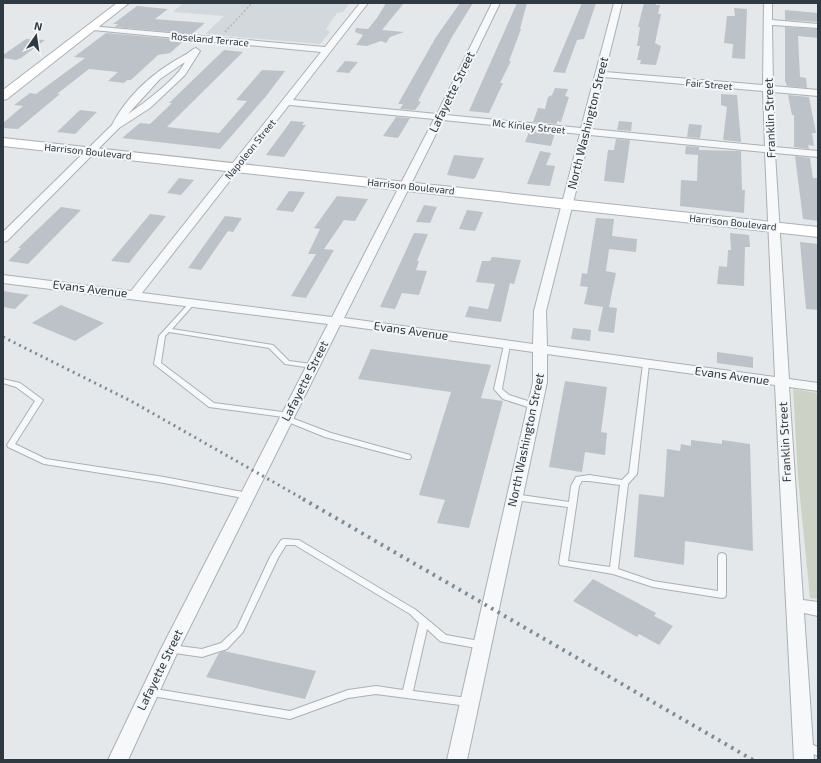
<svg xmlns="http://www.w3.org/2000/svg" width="821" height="763" viewBox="0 0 821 763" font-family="'Exo 2',sans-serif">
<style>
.built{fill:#d3d8dc}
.green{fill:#ccd3c6}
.building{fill:#bcc2c7}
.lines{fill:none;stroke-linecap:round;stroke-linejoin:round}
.lane-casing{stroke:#aab0b4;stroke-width:2}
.street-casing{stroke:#aab0b4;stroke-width:2}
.secondary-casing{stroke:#aab0b4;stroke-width:2}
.path{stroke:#b3b7ba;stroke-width:1.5;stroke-dasharray:2 2;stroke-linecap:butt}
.lane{fill:#f7f8f9;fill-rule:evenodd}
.street{fill:#f7f8f9;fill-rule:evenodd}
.secondary{fill:#fff;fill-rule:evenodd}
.rail-far1{stroke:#7f8a92;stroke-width:3;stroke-dasharray:2 4;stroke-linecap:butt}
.rail{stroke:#7f8a92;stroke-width:4;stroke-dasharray:2.5 5;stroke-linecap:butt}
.labels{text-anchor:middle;stroke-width:4;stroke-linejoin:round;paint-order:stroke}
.far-street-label{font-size:10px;fill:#2e3941;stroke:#f4f6f8}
.street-label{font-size:12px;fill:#2e3941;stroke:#f4f6f8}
</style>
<rect width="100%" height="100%" fill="#e4e8ea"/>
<path class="built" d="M183 3H350L343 12 337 13 326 29 330 32 320 44 205 34 224 16 173 12Z"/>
<path class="green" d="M793 389 818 393V599L810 598 798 477Z"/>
<path class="building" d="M386 3H404L382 30 404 32 390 37 386 43 381 41 367 46 356 45 363 35 355 32 356 28 368 29 377 18Z
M460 3H473L452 37 418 101 421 102 415 110 400 109 403 104H398L436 37Z
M517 3H527L520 29H521L509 61H511L500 83H503L489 113 469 111Z
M582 3H596L584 39 577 40 565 73 553 72Z
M644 3H656V5H660L658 14H661L655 43 661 46 656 65 640 64 641 60H637L640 46H637L640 27H638Z
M137 6 168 9 155 19 205 23 192 34 115 27 118 24H113Z
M734 8 747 9 745 59 732 58 733 44 724 43 727 16H735Z
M785 10 818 13V22L785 20Z
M785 27 818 29V38L798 36 800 77 806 78 807 88 787 86 785 81Z
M106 33 185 40 170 53 158 55 131 80H127L124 83 108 81 118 72 89 69 57 94H60L18 129 3 128V123L23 106 14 105 30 93 36 94 85 58 74 57Z
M26 39 45 40 21 58 16 60 3 58V55Z
M224 50 243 52 167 127 219 133 247 101 236 100 262 70 285 71 267 95 220 149 122 138 140 123 150 124 172 103H169Z
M345 61 358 62 349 73 336 72Z
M555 88 568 89 565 96 569 97 561 122 557 121V124L533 122 538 108 545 109 548 97 552 95Z
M721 94 737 95 741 142 723 140 727 107 721 105Z
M788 95 809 97 816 133H812L814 146 808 145 809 149 794 147V115H792Z
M80 110 97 112 75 134 57 132Z
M396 117 410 118 398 138 383 136Z
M291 121 304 122 302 125H306L284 157 266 155Z
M619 121 632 122 631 131 617 130Z
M689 124 702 125 700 138 687 137Z
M530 130 555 133 551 146 525 142Z
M616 139 630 140 624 183 604 181 608 150H614Z
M686 146 699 147V150L741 151 742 190H745L744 213 680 206 681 180 697 181 698 155 685 154Z
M540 151 551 153 546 165 555 166 550 186 527 184Z
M454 155 484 158 475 178 473 179 447 175Z
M795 156 810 158 813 178H818V221L803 219Z
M179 178 194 180 181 195 167 193Z
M289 191 305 192 293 212 276 210Z
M337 196 368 199 355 221 344 220 324 249 334 250 306 298 291 296 316 254H308L320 229 314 228Z
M424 205 437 207 430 223 416 222Z
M61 207 81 210 28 264 8 261 21 248H18Z
M467 210 483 212 475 231 459 229Z
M150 214 166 216 129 263 111 261Z
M225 216 242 218 233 232 228 231 201 270 188 268Z
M596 218 614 219 612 236 637 239 636 252 609 249 606 271 616 273 609 307 617 308 614 333 598 331 603 307 584 304 588 287 580 286 582 273 587 274Z
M414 233 428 234 417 261H419L416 270 427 271 419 295 402 293 395 309 380 307Z
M730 233 749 235 750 247H745L744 286 717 284 719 266 727 267 728 250H731Z
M800 242 818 244V310L806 309Z
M492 257 521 260 514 284 510 283 501 322 465 317 469 306 488 309 495 284 476 282 482 261H490Z
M3 291 29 295 15 309 3 307Z
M61 305 104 323 75 341 32 323Z
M573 328 591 330 590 341 571 339Z
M371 349 491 365 481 398 503 401 469 528 437 523 445 500 419 495 451 392 358 379Z
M717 352 753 357V368L717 363Z
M565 381 607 387 601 432 607 433 605 455 585 452 582 472 549 467Z
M691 440 722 444V440L750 444 753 551 685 541 684 565 634 557 639 494 664 497 667 449 680 451 681 444 691 446Z
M593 579 656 613 654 616 673 626 659 645 639 634 637 637 573 601Z
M224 651 316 671 305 699 206 677 219 653Z"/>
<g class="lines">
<g class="lane-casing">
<path id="lane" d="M193 300 196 302 195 303 172 329 273 345 289 361 312 364 315 366 312 368 285 364 269 348 169 332 165 336 161 363 214 403 290 413 291 415 289 417 331 433 410 455 411 457 410 459H407L325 437 283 420 282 418 283 417 209 407 154 364 159 336 191 301Z
M507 343 510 345 502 389 509 395 537 404 538 406 537 408H531L503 399 494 389 504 345Z
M646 362 649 364 637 474 628 484 618 569 653 581 718 591V556L719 554 722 553 725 554 726 556V595L725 597 722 598 653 587 613 574 560 565 559 563 568 507 514 500 511 499 510 497 511 495 514 494 569 502 571 486 576 477 589 475 622 480 629 473 643 364ZM582 481H589L620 485 610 567 568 561 579 486Z
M3 379 20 383 43 400 15 444 46 459 164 477 248 493 251 494 252 496 251 498 248 499 164 483 44 464 8 447 7 445 35 401 16 387 3 383Z
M284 539 299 540 416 610 446 635 485 642 487 645 485 648 482 649 443 642 440 641 427 629 413 691 468 698 471 699 473 702 471 705 468 706 376 694 348 698 290 719 146 695 144 692 146 689 149 688 290 711 348 690 376 686 403 690 419 623 410 614 295 545H286L278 558 243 632 227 649 202 657 168 652 166 649 168 646 171 645 202 649 221 643 237 628 270 557 281 540Z
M806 742 818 747V756L802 749 801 746 802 743Z"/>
</g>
<g class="street-casing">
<path id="street" d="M360 3H368L293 100 437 114 492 3H500L446 115 581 128 614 3H622L605 72 763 85 764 3H772V20L818 24V28L772 25 773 86 818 90V96L773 92 775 147 818 151V157L775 153 789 379 818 383V391L789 387 803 600 818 602V616L804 613 814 760H794L775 385 547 354V382L467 760H447L533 382V352L340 325 179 649 128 760H108L161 649 328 324 3 283V275L131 291 321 52 93 30H90V26L325 47ZM604 77 763 91 765 146 591 129ZM289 105 434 119 332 317 142 293ZM443 120 580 134 534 311 533 344 344 318ZM590 135 765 152 775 377 547 346 546 311Z
M196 48 200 51 185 75 150 108 119 128 7 241 3 242V232L112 125C128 94 155 71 185 55 189 53 192 49 196 48ZM185 62C178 78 143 104 128 114L160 79Z"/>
</g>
<g class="secondary-casing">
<path id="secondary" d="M117 3H129L7 99 3 100V90Z
M3 138 818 227V237L3 146Z"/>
</g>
<path class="path" d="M225 32 252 3"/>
<use href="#lane" class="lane"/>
<use href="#street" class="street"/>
<use href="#secondary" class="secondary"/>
<path class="rail-far1" d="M3 337 131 401 305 500"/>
<path class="rail" d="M303 499 753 760"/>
</g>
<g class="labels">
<g class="far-street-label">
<text transform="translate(210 39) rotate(5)" y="4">Roseland Terrace</text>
<text transform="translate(709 84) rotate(5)" y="4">Fair Street</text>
<text transform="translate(529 126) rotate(6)" y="4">Mc Kinley Street</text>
<text transform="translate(250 149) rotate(-51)" y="4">Napoleon Street</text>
<text transform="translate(88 151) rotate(6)" y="4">Harrison Boulevard</text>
<text transform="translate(411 186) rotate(6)" y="4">Harrison Boulevard</text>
<text transform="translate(733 222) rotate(6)" y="4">Harrison Boulevard</text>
</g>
<g class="street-label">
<text transform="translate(452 92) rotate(-64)" y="4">Lafayette Street</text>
<text transform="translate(770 118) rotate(-92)" y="4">Franklin Street</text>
<text transform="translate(588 123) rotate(-76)" y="4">North Washington Street</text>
<text transform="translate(90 289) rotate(7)" y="4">Evans Avenue</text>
<text transform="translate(411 331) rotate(8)" y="4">Evans Avenue</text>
<text transform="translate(732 376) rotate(8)" y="4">Evans Avenue</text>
<text transform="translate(305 381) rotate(-63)" y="4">Lafayette Street</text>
<text transform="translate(526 440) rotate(-78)" y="4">North Washington Street</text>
<text transform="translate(785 442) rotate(-93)" y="4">Franklin Street</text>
<text transform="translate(160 670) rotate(-64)" y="4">Lafayette Street</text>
</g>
</g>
<rect width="821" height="763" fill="none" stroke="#2e3941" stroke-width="8"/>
<g transform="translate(36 36) rotate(13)" stroke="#f4f6f8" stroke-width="3" paint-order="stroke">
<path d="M0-3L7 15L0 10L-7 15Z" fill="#2e3941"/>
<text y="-6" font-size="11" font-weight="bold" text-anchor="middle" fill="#2e3941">N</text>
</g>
</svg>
